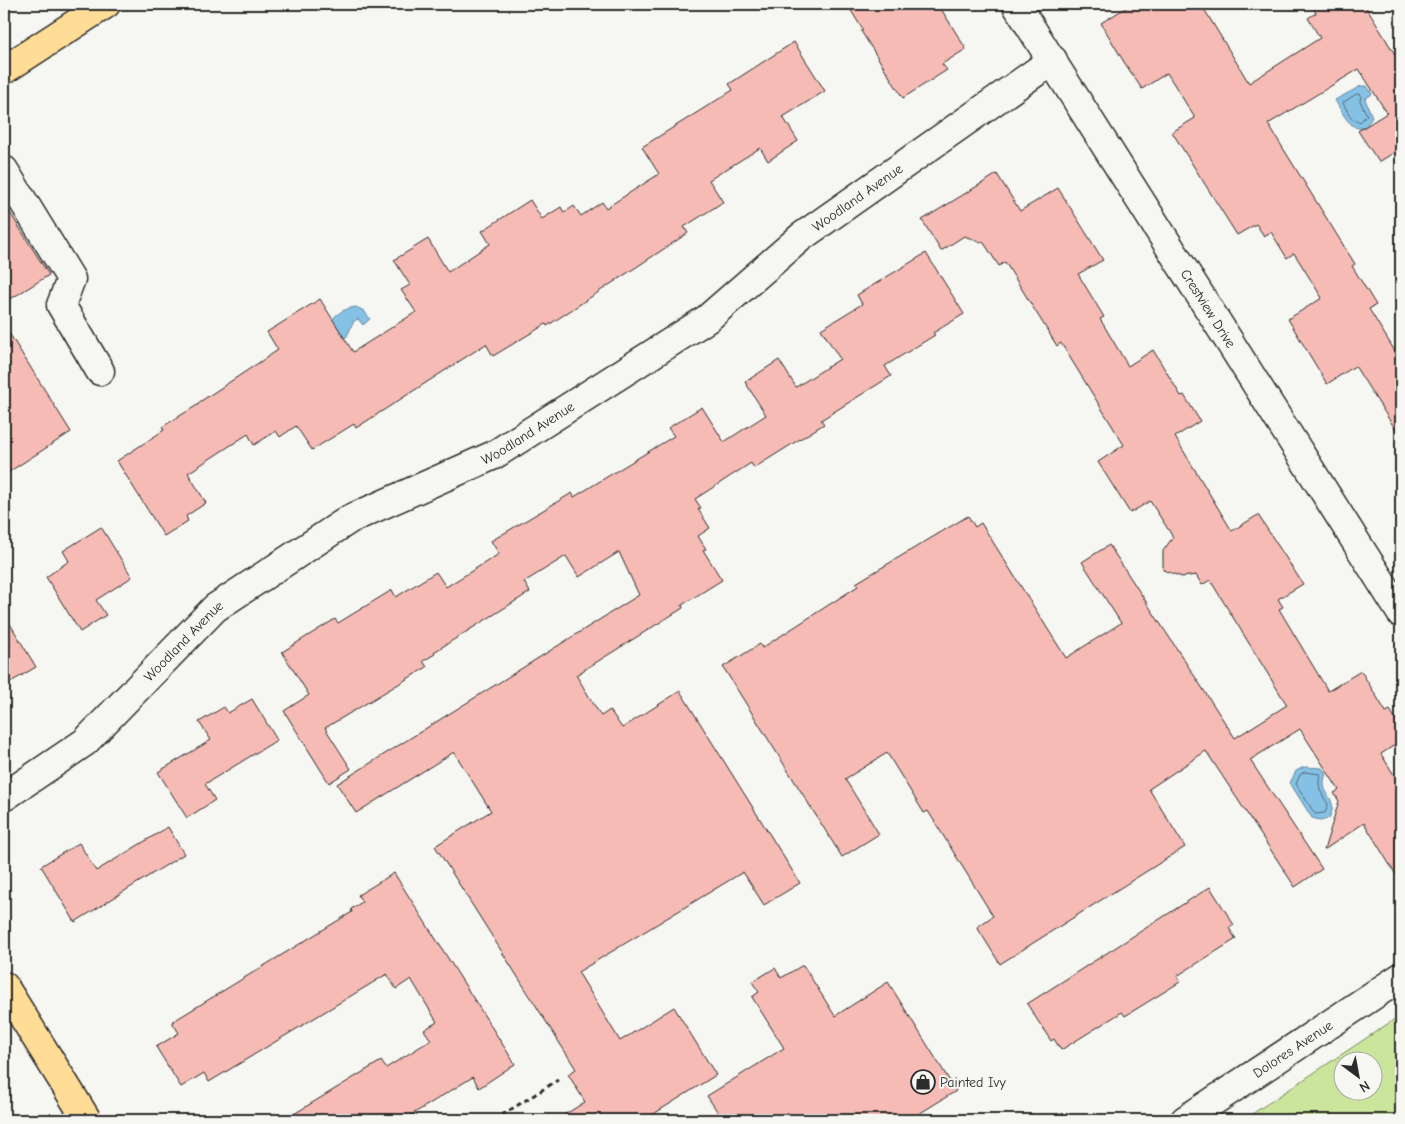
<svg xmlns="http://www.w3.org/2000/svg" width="1405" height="1124" viewBox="0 0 1405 1124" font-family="'Comic Neue',sans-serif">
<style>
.green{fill:#cbe59c;stroke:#7b8864;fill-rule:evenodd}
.water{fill:#85c1e5;stroke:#61859b}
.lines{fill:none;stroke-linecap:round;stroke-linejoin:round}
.shore{stroke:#4f6775;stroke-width:1}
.building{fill:#f6bbb4;stroke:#2b2b2b}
.minor-casing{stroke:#2b2b2b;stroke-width:31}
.major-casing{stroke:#2b2b2b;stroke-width:31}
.path{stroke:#2b2b2b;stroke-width:3;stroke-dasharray:5 4;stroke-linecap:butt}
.minor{stroke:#f6f6f2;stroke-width:28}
.major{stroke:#ffdd96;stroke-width:28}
.labels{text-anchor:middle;stroke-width:4;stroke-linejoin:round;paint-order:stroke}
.street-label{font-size:14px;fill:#2b2b2b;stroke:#f6f6f2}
.poi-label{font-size:14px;fill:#2b2b2b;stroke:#f6f6f2;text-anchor:start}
</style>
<rect width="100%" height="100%" fill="#f6f6f2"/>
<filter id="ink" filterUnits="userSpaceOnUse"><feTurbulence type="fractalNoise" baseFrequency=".02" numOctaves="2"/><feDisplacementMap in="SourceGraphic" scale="10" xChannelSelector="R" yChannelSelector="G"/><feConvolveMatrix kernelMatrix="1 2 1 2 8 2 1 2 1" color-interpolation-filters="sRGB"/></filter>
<g filter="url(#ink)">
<path class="green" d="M1401 1015V1120H1243ZM1342 1062H1372V1092H1342Z"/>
<path class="water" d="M1361 86H1367L1372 94 1365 99 1372 117C1358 145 1342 113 1335 100Z
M356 307 364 311 370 319 363 325 358 319 354 321 347 336 342 341 326 326C335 315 342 309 356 307Z
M1304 767 1322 768 1326 774C1317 795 1341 797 1329 818L1320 820 1312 818 1290 783 1296 771Z"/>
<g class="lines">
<path class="shore" d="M1357 94 1361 95 1360 101 1367 115 1360 122 1351 118 1343 103Z
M1305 772 1320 774C1317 787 1321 794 1328 804L1325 813 1315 814 1296 784 1300 775Z"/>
</g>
<path class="building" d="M847 4H938L966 49 942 64 947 70 903 98 861 31 863 30Z
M1132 4H1201L1249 83 1320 38 1308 18 1316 13 1311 4H1364L1401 64V148L1379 162 1358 131 1387 113 1359 69 1268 124 1355 264 1352 266 1376 305 1369 309 1401 361V438L1355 366 1327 384 1288 319 1322 298 1294 253 1287 258 1271 232 1264 236 1256 224 1237 235 1172 132 1195 118 1167 73 1142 89 1124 62 1101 23Z
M794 42 825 91 783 117 798 141 768 161 760 148 709 180 723 202 684 227 688 233 547 326 546 324 493 356 486 344 356 428 354 424 312 450 296 426 280 437 276 431 254 445 248 434 188 473 206 503 186 516 188 521 164 536 117 461 164 430 162 427 199 404 198 403 278 350 267 332 320 299 353 352 416 312 401 290 410 285 394 260 428 239 448 272 490 244 482 231 530 200 542 219 561 207 564 213 574 206 581 216 602 202 606 208 659 174 642 147 733 90 729 84Z
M997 174 1020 211 1058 188 1103 260 1078 274 1104 317 1100 319 1128 366 1153 350 1181 396 1184 395 1200 421 1175 437 1232 531 1258 515 1303 584 1278 599 1283 607 1279 609 1328 691 1361 671 1386 712 1390 710 1401 728V741L1381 754 1401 786V883L1364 823 1324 850 1339 801 1334 793 1339 790 1300 729 1250 760 1322 869 1295 887 1206 751 1149 789 1185 847 1000 964 977 927 993 916 928 811 924 813 887 753 845 779 879 834 842 857 723 667 760 644 762 648 858 586 856 583 968 516 975 527 981 523 1066 658 1121 623 1082 562 1109 545 1235 738 1287 705 1210 580 1202 585 1196 575 1182 577 1163 570V551L1173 537 1150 501 1130 513 1098 462 1124 445 1061 343 1057 346 1005 262 999 266 984 243 964 236 941 251 922 220Z
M4 203 49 275 4 303Z
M926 253 964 314 933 333 935 335 885 366 891 376 821 420 824 424 754 468 751 463 695 499 701 508 698 509 710 528 698 536 706 549 703 550 722 580 682 605 683 608 576 675 601 716 610 710 622 728 680 691 800 883 764 905 743 872 578 972 620 1041 674 1007 716 1075 644 1120H556L585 1102 568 1074 576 1069 435 846 491 811 454 752 356 813 337 784 639 595 619 552 579 577 566 556 524 582 530 592 434 652 435 654 423 661 427 667 325 728 351 769 329 783 284 711 309 695 282 652 335 619 338 623 392 590 396 597 436 572 446 587 499 554 491 541 572 493 574 497 674 436 668 428 702 407 724 442 766 415 745 382 779 360 796 387 840 359 821 329 862 304 857 295Z
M4 325 71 432 4 475Z
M101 527 132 577 96 600 106 615 80 632 46 577 69 561 63 551Z
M4 614 36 667 4 686Z
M252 699 277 740 205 784 215 800 187 818 158 772 211 740 199 722 224 707 228 713Z
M168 827 184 854 75 922 41 866 79 843 96 871Z
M394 873 515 1064 479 1088 473 1077 403 1120H284L381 1061 386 1068 431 1040 424 1030 437 1022 411 979 396 989 387 974 209 1082 204 1073 181 1087 156 1047 179 1033 172 1022 352 912 351 909 362 902 358 895Z
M1210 887 1234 925 1229 928 1236 939 1177 976 1180 982 1125 1016 1122 1012 1061 1050 1054 1039 1051 1041 1027 1004Z
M803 965 835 1016 888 982 956 1091 909 1120H723L707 1096 784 1048 752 997 759 992 752 982 775 968 781 978Z"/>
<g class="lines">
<g class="minor-casing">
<g id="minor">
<path id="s1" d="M1016 4 1401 613"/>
<path d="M4 170 71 279 61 305 100 371"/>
<path id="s2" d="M4 797 85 742 215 608 350 519 494 455 707 319 801 237 1053 60"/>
<path id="s3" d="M1185 1120 1401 977"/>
</g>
</g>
<g class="major-casing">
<path id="major" d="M4 70 106 4
M4 986 87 1120"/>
</g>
<path class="path" d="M494 1120 558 1080"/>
<use href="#minor" class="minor"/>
<use href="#major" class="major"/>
</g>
</g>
<defs>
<g id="shop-ring" transform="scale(1.25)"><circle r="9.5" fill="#f6f6f2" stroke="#2b2b2b" stroke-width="1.5"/><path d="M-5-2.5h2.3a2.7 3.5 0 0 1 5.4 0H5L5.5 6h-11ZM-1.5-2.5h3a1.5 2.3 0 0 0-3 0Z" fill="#2b2b2b"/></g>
</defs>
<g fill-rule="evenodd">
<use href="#shop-ring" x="923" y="1082"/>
</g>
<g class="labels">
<g class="street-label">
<text dy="5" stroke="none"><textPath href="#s2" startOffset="1050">Woodland Avenue</textPath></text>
<text dy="5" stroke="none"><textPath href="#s1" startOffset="360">Crestview Drive</textPath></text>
<text dy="5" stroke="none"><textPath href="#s2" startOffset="644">Woodland Avenue</textPath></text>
<text dy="5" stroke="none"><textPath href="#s2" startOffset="239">Woodland Avenue</textPath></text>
<text dy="5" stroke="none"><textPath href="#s3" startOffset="129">Dolores Avenue</textPath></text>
</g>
<g class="poi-label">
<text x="940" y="1087">Painted Ivy</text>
</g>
</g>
<rect width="1405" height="1124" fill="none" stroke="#f6f6f2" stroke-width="20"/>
<rect x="10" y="10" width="1385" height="1104" fill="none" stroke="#2b2b2b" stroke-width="2" filter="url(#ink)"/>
<g transform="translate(1358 1076) rotate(148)"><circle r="24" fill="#f6f6f2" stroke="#a5a5a2"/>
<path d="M0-4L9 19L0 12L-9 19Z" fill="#2b2b2b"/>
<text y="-8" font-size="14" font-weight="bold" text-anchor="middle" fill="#2b2b2b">N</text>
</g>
</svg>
